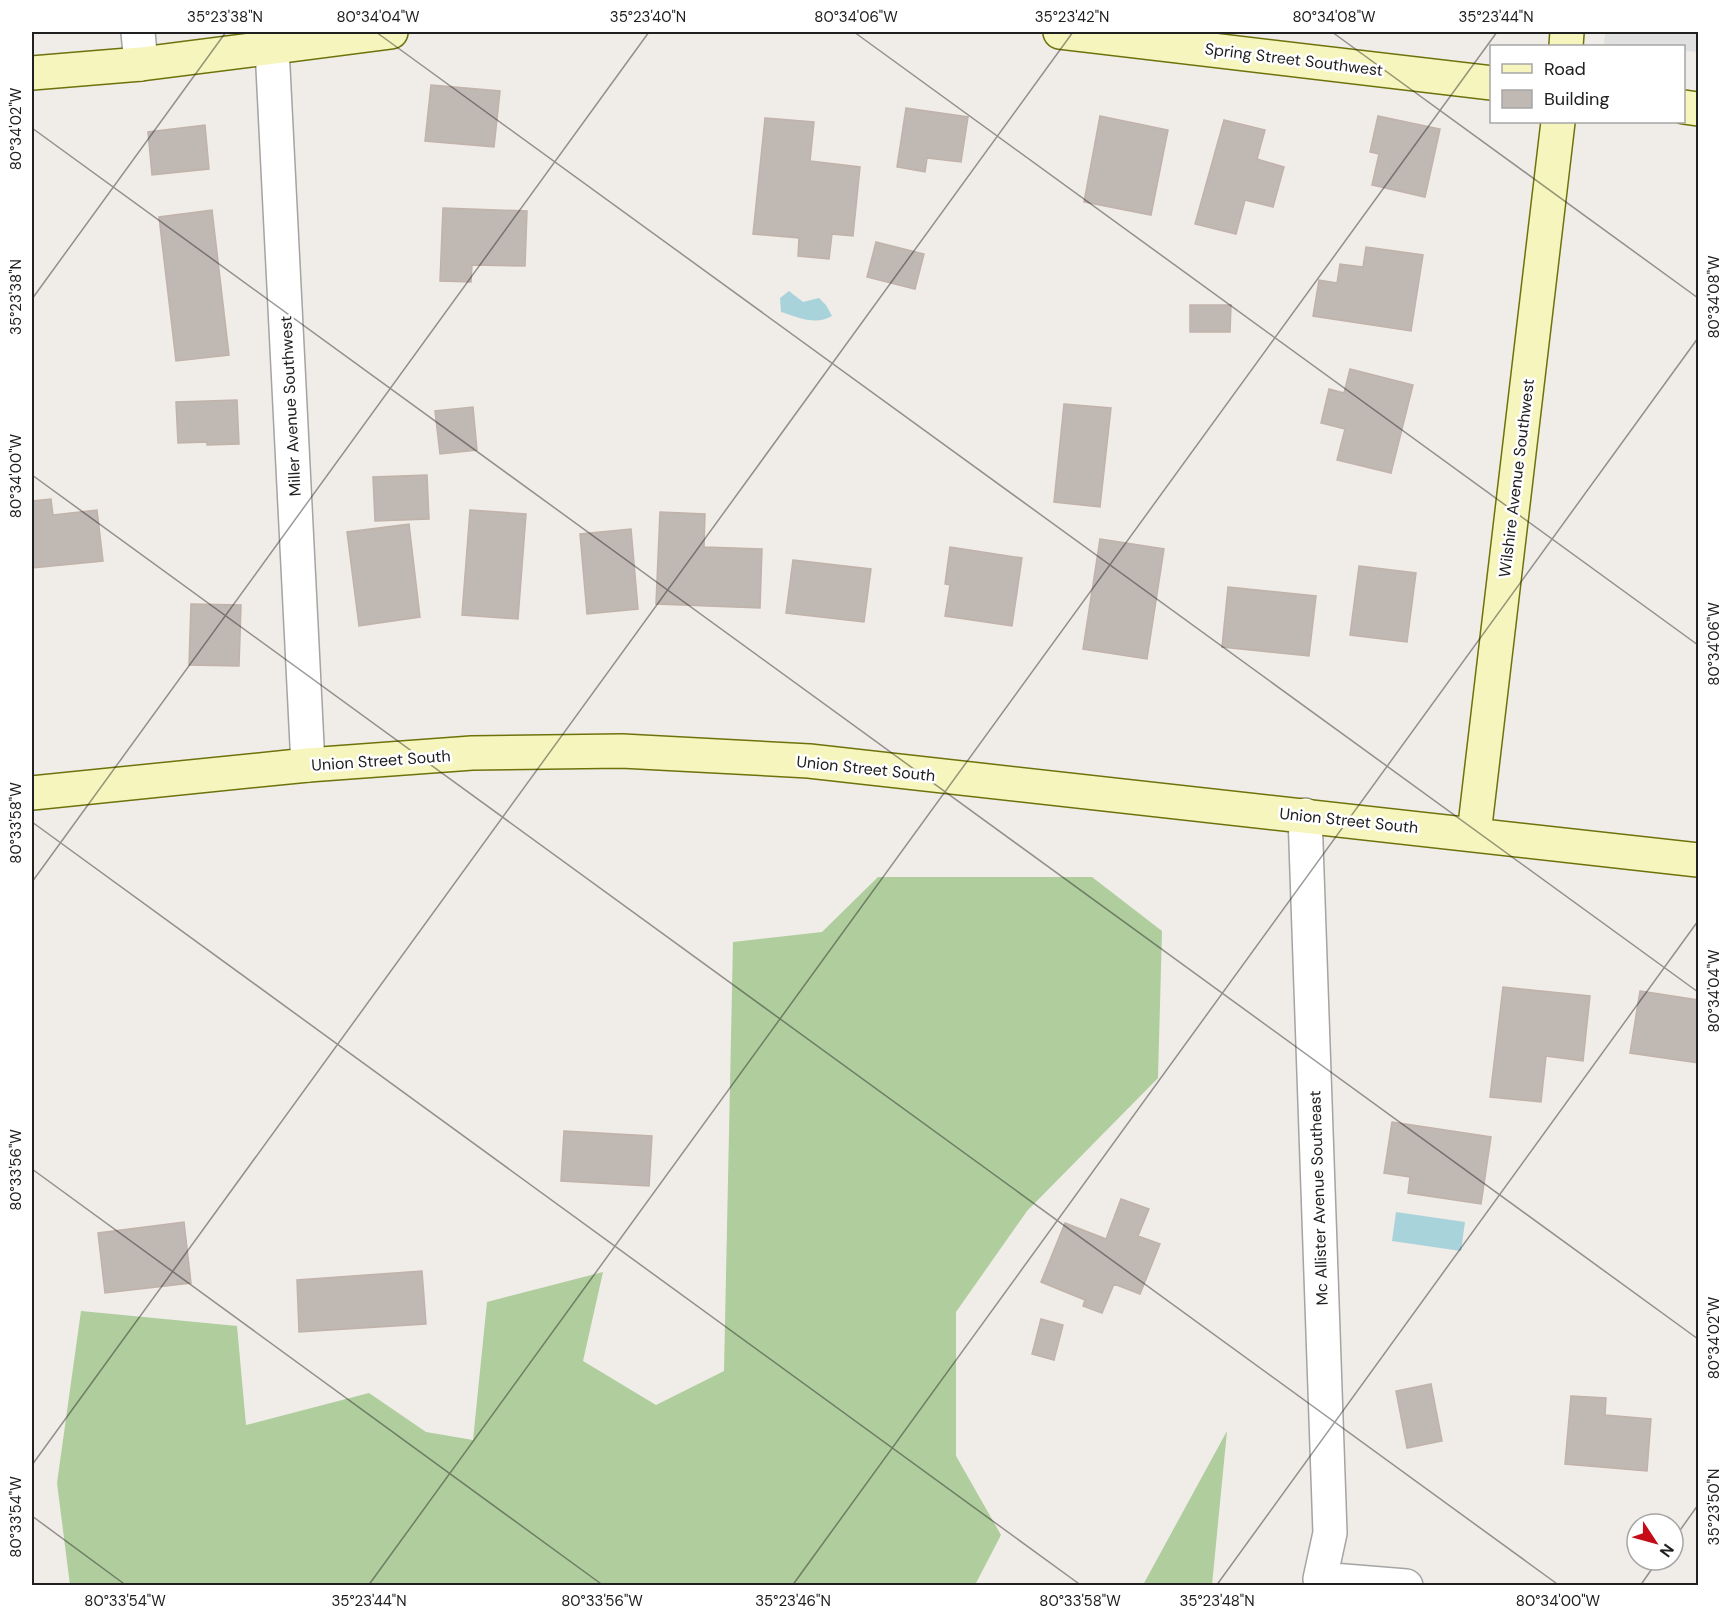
<svg xmlns="http://www.w3.org/2000/svg" width="1730" height="1617" viewBox="0 0 1730 1617" font-family="'DM Sans',sans-serif">
<style>
.forest{fill:#afcd9d}
.parking{fill:#e0e0e0}
.water{fill:#a9d3db}
.building{fill:#c0b8b3;stroke:#c1b2aa;stroke-width:1.5}
.lines{fill:none;stroke-linecap:round;stroke-linejoin:round}
.street-casing{stroke:#a4a4a4;stroke-width:36}
.secondary-casing{stroke:#6e720b;stroke-width:36}
.street{stroke:#fff;stroke-width:33}
.secondary{stroke:#f6f5be;stroke-width:33}
.ticks{fill:none;stroke:#202020;stroke-width:1.5;stroke-opacity:0.45}
.labels{text-anchor:middle;stroke-width:5;stroke-linejoin:round;paint-order:stroke}
.street-label{font-size:16px;fill:#202020;stroke:#fff}
.neatline{fill:none;stroke:#202020;stroke-width:2}
.ticks-label{font-size:15px;text-anchor:middle;fill:#202020}
</style>
<rect width="100%" height="100%" fill="#f0ece7"/>
<path class="forest" d="M878 877H1092L1162 931 1158 1078 1027 1211 956 1312V1456L1001 1535 975 1585H70L57 1483 81 1311 237 1326 246 1425 369 1393 426 1432 473 1440 487 1302 603 1272 583 1361 656 1405 724 1371 733 942 822 932Z
M1227 1431 1212 1585H1143Z"/>
<path class="parking" d="M1605 32H1698V52L1684 51V46H1632L1604 44Z"/>
<path class="water" d="M789 291 803 302 819 298 826 305 832 316C815 326 798 317 781 312L780 298Z
M1396 1212 1465 1222 1461 1251 1392 1241Z"/>
<path class="building" d="M431 85 500 91 494 147 425 141Z
M906 108 968 117 961 162 927 158 925 172 897 167Z
M1100 116 1168 130 1151 215 1084 202Z
M1378 116 1440 129 1425 197 1372 185 1379 154 1370 152Z
M765 118 814 122 810 161 860 167 853 236 832 234 829 259 798 256 799 238 753 234Z
M1224 120 1265 130 1257 159 1284 167 1273 207 1245 200 1236 234 1195 224Z
M205 125 209 169 152 175 148 132Z
M443 208 527 211 525 266 472 265 471 282 440 281Z
M212 210 229 355 176 361 159 217Z
M876 242 924 254 915 289 867 277Z
M1366 247 1423 255 1411 331 1313 316 1319 280 1337 283 1340 264 1363 267Z
M1190 305H1231L1230 332H1190Z
M1350 369 1413 385 1391 473 1337 460 1345 429 1321 423 1329 389 1344 393Z
M237 400 239 444 207 445V442L178 443 176 402Z
M1064 404 1111 408 1100 507 1054 502Z
M473 407 477 450 440 454 435 411Z
M427 475 429 519 375 521 373 477Z
M51 499 53 515 97 510 103 561 32 568V501Z
M470 510 526 514 518 619 462 615Z
M660 512 705 514 704 547 762 549 760 608 656 604Z
M409 524 420 617 359 626 347 532Z
M631 529 638 609 587 614 580 534Z
M1100 539 1164 549 1147 659 1083 649Z
M950 547 1022 558 1012 626 945 616 950 585 945 584Z
M793 560 871 569 864 622 786 613Z
M1359 566 1416 573 1407 642 1350 635Z
M1228 587 1316 596 1309 656 1222 647Z
M191 604 241 605 239 666 189 665Z
M1503 987 1590 996 1583 1061 1546 1056 1541 1102 1490 1097Z
M1640 991 1698 1000V1063L1630 1053Z
M1392 1122 1491 1137 1481 1204 1408 1193 1410 1177 1384 1173Z
M564 1131 652 1136 649 1186 561 1181Z
M1121 1199 1149 1209 1138 1236 1160 1244 1140 1294 1114 1284 1102 1313 1083 1306 1085 1300 1041 1282 1065 1223 1106 1239Z
M184 1222 191 1283 105 1293 98 1233Z
M422 1271 426 1324 299 1332 297 1280Z
M1041 1319 1063 1325 1054 1360 1032 1354Z
M1431 1384 1442 1441 1407 1448 1396 1391Z
M1571 1396 1606 1398 1605 1415 1651 1419 1647 1471 1565 1464Z"/>
<g class="lines">
<g class="street-casing">
<path id="street" d="M138 32 141 64
M272 48 308 765
M1305 815 1330 1533 1320 1579 1406 1586"/>
</g>
<g class="secondary-casing">
<path id="secondary" d="M1060 32 1492 83
M1566 46 1567 32
M32 73 141 64 391 32
M1684 107 1698 109
M32 793 308 765 472 753 622 751 809 761 1698 860
M1474 834 1558 122"/>
</g>
<use href="#street" class="street"/>
<use href="#secondary" class="secondary"/>
</g>
<path class="ticks" d="M376 32 1698 992M854 32 1698 645M1332 32 1698 298M32 128 1698 1339M32 299 226 32M32 475 1560 1586M32 822 1082 1586M32 882 649 32M32 1169 604 1586M32 1465 1073 32M32 1516 127 1586M1673 1540 1698 1505M368 1586 1497 32M792 1586 1698 338M1216 1586 1698 921M1640 1586 1658 1560"/>
<g class="labels">
<g class="street-label">
<text transform="translate(1294 59) rotate(7)" y="6">Spring Street Southwest</text>
<text transform="translate(290 406) rotate(-93)" y="6">Miller Avenue Southwest</text>
<text transform="translate(1516 478) rotate(-83)" y="6">Wilshire Avenue Southwest</text>
<text transform="translate(381 760) rotate(-4)" y="6">Union Street South</text>
<text transform="translate(866 768) rotate(6)" y="6">Union Street South</text>
<text transform="translate(1349 820) rotate(6)" y="6">Union Street South</text>
<text transform="translate(1318 1198) rotate(-92)" y="6">Mc Allister Avenue Southeast</text>
</g>
</g>
<rect width="1730" height="1617" fill="none" stroke="#ffffff" stroke-width="66"/>
<rect x="1490" y="45" width="195" height="78" fill="#ffffff" stroke="#a6a6a6" stroke-width="1.5"/>
<rect x="1502" y="64" width="30" height="9" fill="#f6f5be" stroke="#a6a6a6" stroke-width="1.5"/>
<text x="1544" y="75" font-size="18" fill="#202020">Road</text>
<rect x="1502" y="90" width="30" height="18" fill="#c0b8b3" stroke="#a6a6a6" stroke-width="1.5"/>
<text x="1544" y="105" font-size="18" fill="#202020">Building</text>
<g transform="translate(1655 1542) rotate(126)"><circle r="28" fill="#ffffff" stroke="#a6a6a6" stroke-width="1.5"/>
<path d="M0-4.5L10 22L0 15L-10 22Z" fill="#c50b17"/>
<text y="-9" font-size="16" font-weight="bold" text-anchor="middle" fill="#202020">N</text>
</g>
<rect x="33" y="33" width="1664" height="1551" class="neatline"/>
<g class="ticks-label">
<text x="225" y="22">35°23'38"N</text>
<text x="378" y="22">80°34'04"W</text>
<text x="648" y="22">35°23'40"N</text>
<text x="856" y="22">80°34'06"W</text>
<text x="1072" y="22">35°23'42"N</text>
<text x="1334" y="22">80°34'08"W</text>
<text x="1496" y="22">35°23'44"N</text>
<text transform="translate(16 129) rotate(-90)" y="5">80°34'02"W</text>
<text transform="translate(16 297) rotate(-90)" y="5">35°23'38"N</text>
<text transform="translate(1714 297) rotate(-90)" y="5">80°34'08"W</text>
<text transform="translate(16 476) rotate(-90)" y="5">80°34'00"W</text>
<text transform="translate(1714 644) rotate(-90)" y="5">80°34'06"W</text>
<text transform="translate(16 823) rotate(-90)" y="5">80°33'58"W</text>
<text transform="translate(1714 991) rotate(-90)" y="5">80°34'04"W</text>
<text transform="translate(16 1170) rotate(-90)" y="5">80°33'56"W</text>
<text transform="translate(1714 1338) rotate(-90)" y="5">80°34'02"W</text>
<text transform="translate(1714 1507) rotate(-90)" y="5">35°23'50"N</text>
<text transform="translate(16 1517) rotate(-90)" y="5">80°33'54"W</text>
<text x="125" y="1606">80°33'54"W</text>
<text x="369" y="1606">35°23'44"N</text>
<text x="602" y="1606">80°33'56"W</text>
<text x="793" y="1606">35°23'46"N</text>
<text x="1080" y="1606">80°33'58"W</text>
<text x="1217" y="1606">35°23'48"N</text>
<text x="1558" y="1606">80°34'00"W</text>
</g>
</svg>
